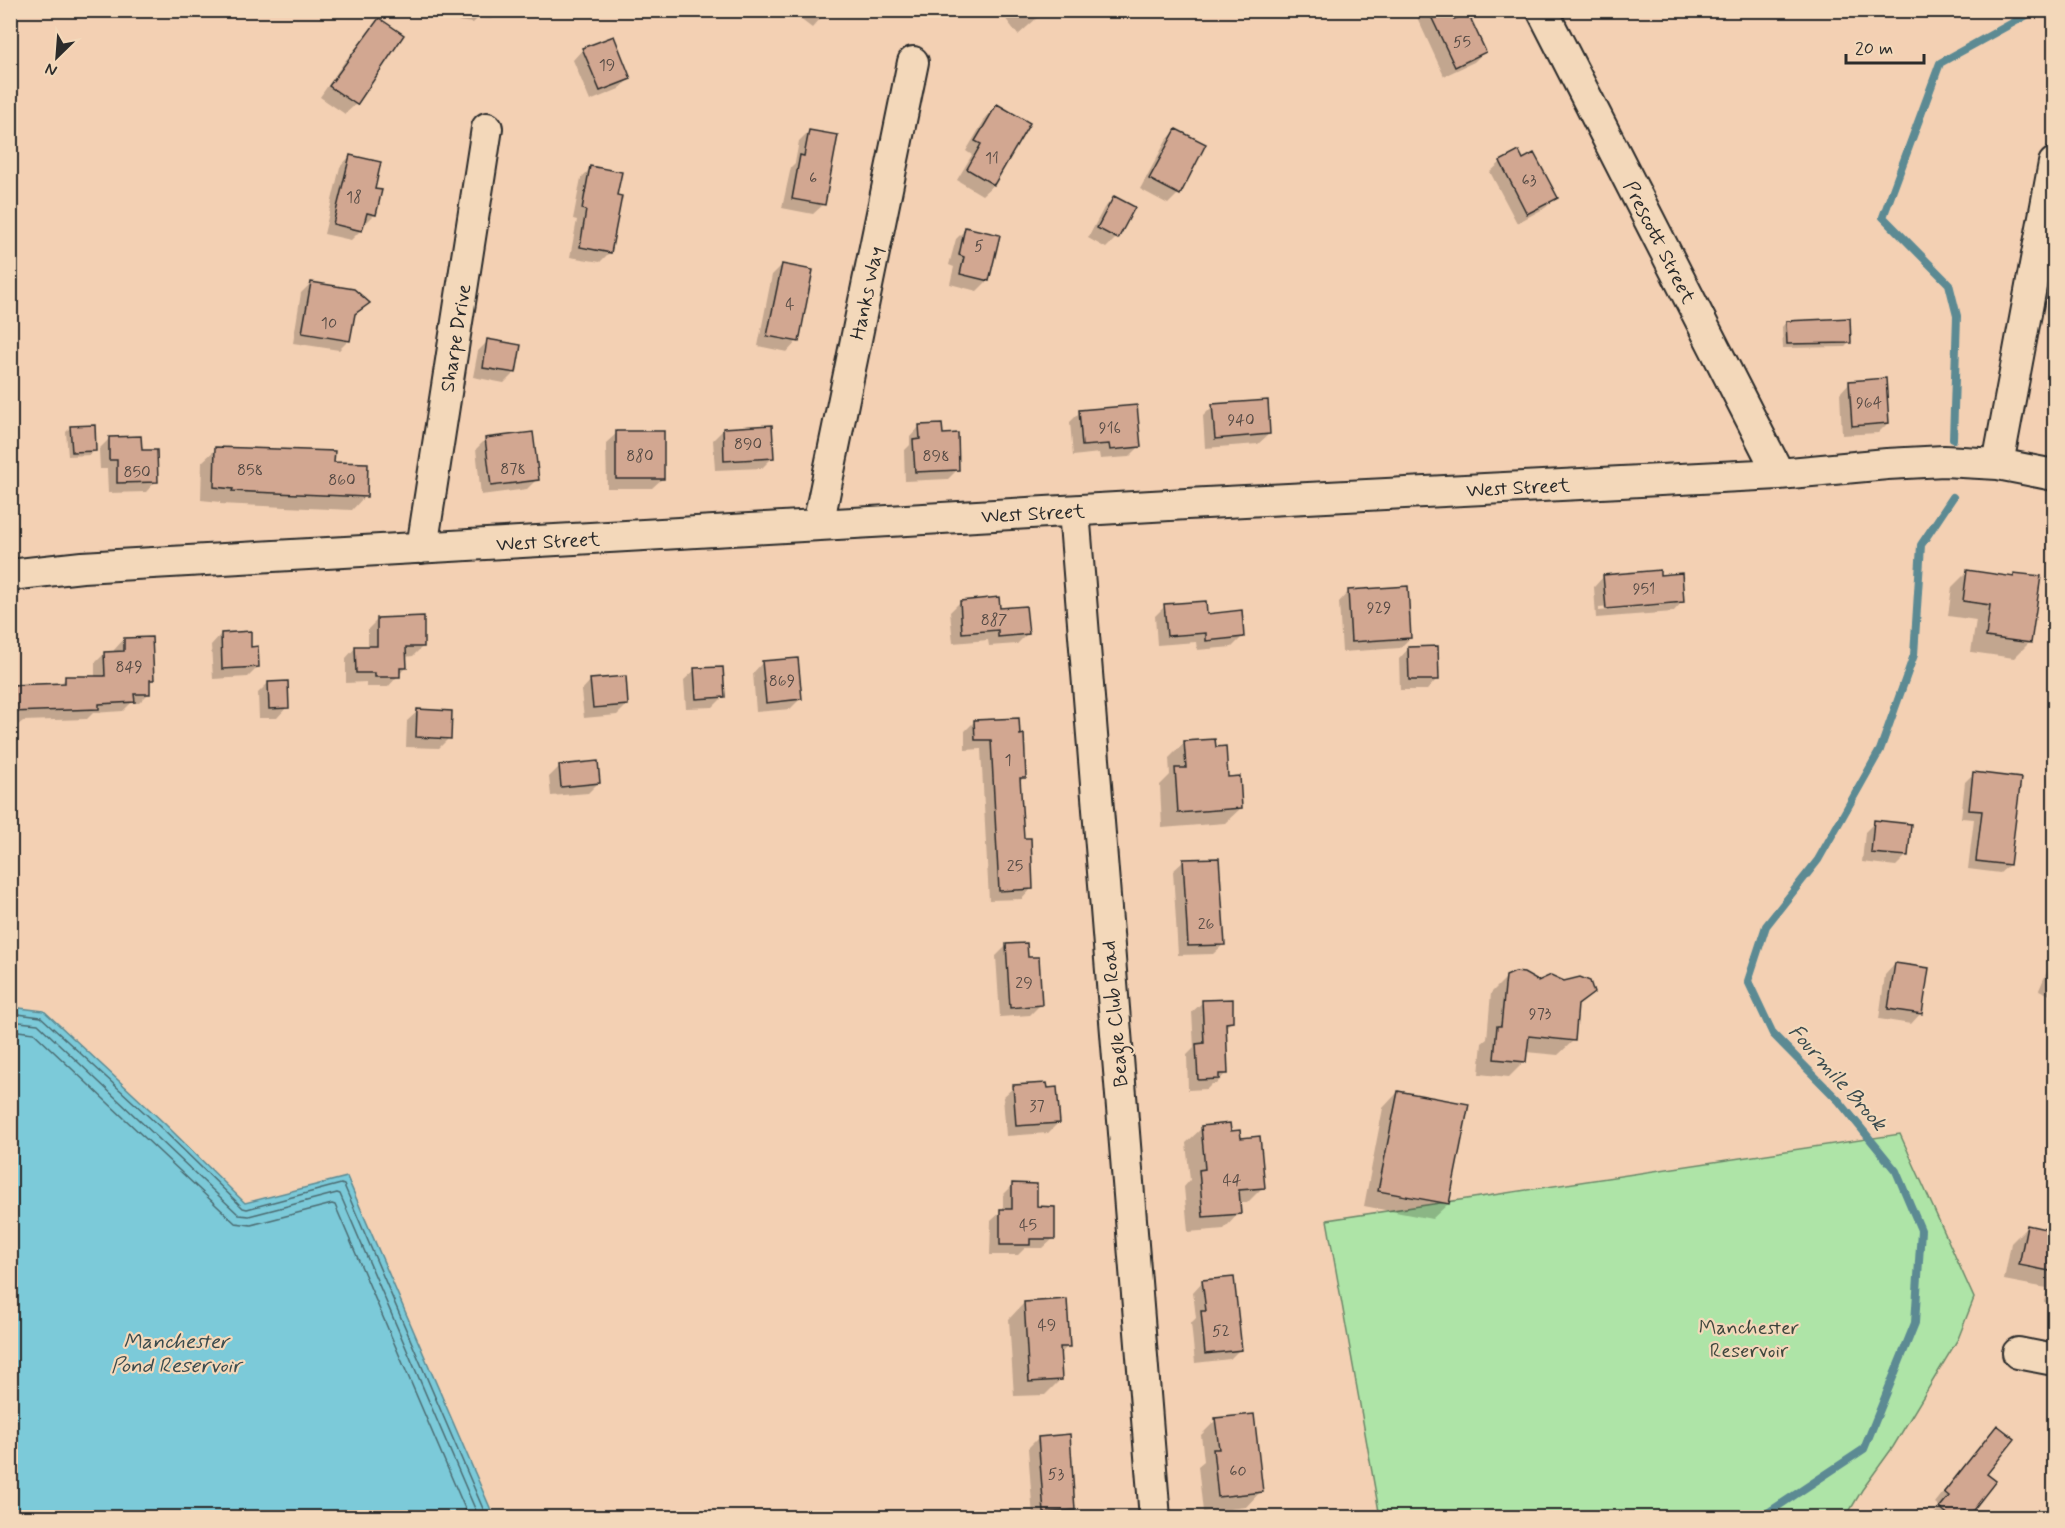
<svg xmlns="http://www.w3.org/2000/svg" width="2065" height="1528" viewBox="0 0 2065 1528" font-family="Mynerve,sans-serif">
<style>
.green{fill:#aee4a7;stroke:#6c8869;stroke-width:1.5}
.water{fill:#7ccad9;stroke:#5c8a93;stroke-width:1.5}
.shadow{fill:#0003;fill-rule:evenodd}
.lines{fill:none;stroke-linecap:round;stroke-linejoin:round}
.shore{stroke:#4b6b71;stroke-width:1.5}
.stream{stroke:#5c8a93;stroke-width:8}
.building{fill:#d2a791;stroke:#2b2b2b;stroke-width:1.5}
.minor-casing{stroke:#2b2b2b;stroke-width:34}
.minor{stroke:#f3d8ba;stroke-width:30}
.labels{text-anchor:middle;stroke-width:4.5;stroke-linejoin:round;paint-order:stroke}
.number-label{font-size:16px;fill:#554a44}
.street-label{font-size:20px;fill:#2b2b2b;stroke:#f3d8ba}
.park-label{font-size:20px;fill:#3f473e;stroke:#f3d8ba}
.water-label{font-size:21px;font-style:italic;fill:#3b4b4e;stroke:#f3d8ba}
</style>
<rect width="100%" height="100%" fill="#f3d0b3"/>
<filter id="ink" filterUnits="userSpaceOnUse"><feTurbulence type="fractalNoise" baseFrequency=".0167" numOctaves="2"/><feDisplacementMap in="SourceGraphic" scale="12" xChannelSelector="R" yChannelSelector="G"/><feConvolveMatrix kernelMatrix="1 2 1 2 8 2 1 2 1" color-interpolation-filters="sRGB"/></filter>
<g filter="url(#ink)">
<path class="green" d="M1900 1134 1974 1298 1958 1339 1893 1447 1862 1490 1846 1517H1380L1327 1220Z"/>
<path class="water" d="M11 1007 44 1011 163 1122 245 1203 347 1177 494 1517H11Z"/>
<path class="shadow" d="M434 10H499L491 19 478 18 473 23 457 21 456 17 433 14Z
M792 10H828L812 28 791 12Z
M999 10H1046L1018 35Z
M1417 10H1449L1454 21 1484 52 1474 62 1444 76 1415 13Z
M379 20 356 104 345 114 320 97 345 61Z
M583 49 629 79 619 89 590 101 573 60Z
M997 106 1028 124 993 185 982 195 957 180 972 155 966 151 987 116Z
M1176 130 1178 194 1168 204 1140 189 1166 141Z
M809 131 824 204 813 214 782 208 791 167 795 163 799 141Z
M1518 153 1523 161 1556 198 1545 208 1517 223 1490 172 1501 162Z
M350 156 373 190 375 214 365 224H362L361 230 351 240 324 234 340 167Z
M591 168 615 197 610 252 600 262 570 257 577 220 573 219 581 178Z
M1115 198 1116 238 1106 248 1088 238 1104 208Z
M966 229 987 281 977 291 950 284 954 267 949 265 956 239Z
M782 265 797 341 787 352 758 346 772 275Z
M311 283 368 303 354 316 349 340 339 350 293 343 301 293Z
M1786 322 1850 342 1845 347 1783 348 1782 327Z
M488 341 515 372 504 383 473 377 478 351Z
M1850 382 1888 423 1878 433 1842 435 1840 393Z
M1213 406 1269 434 1258 444 1205 448 1203 416Z
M1080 412 1139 447 1129 457 1100 459 1099 453 1073 456 1070 422Z
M920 426 942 436 958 469 948 479 905 481 904 451 910 445V437Z
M71 427 95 450 90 455 68 456 66 432Z
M723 430 772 458 762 468 715 470 713 440Z
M617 433 663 478 652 488H607L606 443Z
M110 438 140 451 156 481 146 492 108 493 107 469H100L99 449Z
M486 439 537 479 527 489 481 495 476 449Z
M14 442 16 476 10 482V443Z
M216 449 333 463 365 496 352 510 220 504V502L201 500 202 462Z
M1968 571 2011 578 2015 574 2030 642 2014 658 1971 652 1976 620 1948 616 1952 587Z
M1604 576 1683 601 1673 612 1596 618 1594 587ZM1674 601V604L1599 611V608Z
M1349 591 1410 638 1400 648 1342 652 1339 602Z
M960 602 999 610 1027 634 1017 644 989 646 988 640 953 643 950 612Z
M1165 606 1206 615 1242 637 1232 647 1197 650 1196 642 1157 645 1155 616Z
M378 619 423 646 413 656 405 657V668L388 687H366V682L346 683V658L356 647H368V629Z
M221 634 250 648 258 667 248 677 213 679 211 645Z
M124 639 152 680 148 684 149 693 139 703H131L123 711 93 713 87 719 23 721 18 725 10 726V686L59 685 66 678 95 677V663L105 653H114V650Z
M1409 648 1437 679 1427 690H1400L1399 659Z
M763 662 800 699 790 709 756 712 753 673Z
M695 670 723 697 713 707 686 708 684 680Z
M591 680 627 705 617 715 584 718 581 691Z
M268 683 287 707 277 718H259L258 693Z
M418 711 449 738 439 748 406 747 407 721Z
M975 721 1024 777 1019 783 1022 840 1032 888 1022 899 989 900 981 749 965 750V731Z
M1185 742 1214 749 1241 808 1225 823 1162 828 1160 785 1170 775 1169 758Z
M560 766 598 783 588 793 551 796 549 777Z
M1974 773 2009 865 2000 873 1968 869 1974 819 1961 818 1965 782Z
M1875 822 1907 855 1896 866 1862 862 1865 832Z
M1184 861 1224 944 1213 954 1178 955 1173 871Z
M1007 945 1026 959 1040 1005 1030 1015 1000 1017 996 956Z
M2054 955V997L2039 990Z
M1895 964 1921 1013 1911 1024 1879 1019 1885 975Z
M1507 977 1592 992 1576 1008 1574 1040 1558 1055 1526 1052 1525 1061 1509 1077 1479 1074 1482 1043 1487 1039 1491 993Z
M1203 1002 1232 1021 1224 1029 1226 1073 1216 1084H1212L1207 1089 1188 1090 1187 1055 1194 1048 1192 1012Z
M1014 1087 1059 1122 1048 1133 1006 1136 1003 1097Z
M1398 1092 1448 1204 1432 1219 1364 1206 1383 1108Z
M1202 1128 1240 1139 1263 1187 1247 1203H1238L1239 1213 1224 1229 1188 1232 1184 1187 1190 1180 1186 1143Z
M1013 1185 1035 1208 1054 1238 1043 1248H1025L1018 1255H990L991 1221 1003 1210V1195Z
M2027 1227 2050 1232 2054 1227V1304L2044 1302 2047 1288 2004 1280 2011 1243Z
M1203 1281 1240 1349 1230 1359 1195 1363 1191 1323 1196 1318 1193 1292Z
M1024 1303 1068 1346 1059 1355 1061 1379 1045 1395 1014 1396 1009 1319Z
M1216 1420 1261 1491 1246 1507 1203 1512 1198 1466 1204 1461 1201 1435Z
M1987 1437 1985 1474 1965 1518H1931L1940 1507 1935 1503Z
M1038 1438 1074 1509 1066 1518H1033L1028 1448Z"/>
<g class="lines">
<path class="shore" d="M10 1013 41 1017 159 1126 243 1208 247 1209 341 1184 344 1185 487 1518
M10 1021 38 1024 239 1215 249 1216 337 1193 340 1194 479 1518
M10 1030 34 1033 235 1223 251 1225 332 1204 335 1205 469 1518"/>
<path class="stream" d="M1953 439 1957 316 1949 284 1883 217 1940 63 2036 10
M1760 1518 1864 1449 1915 1323 1921 1230 1896 1171 1839 1101 1773 1034 1748 981 1766 926 1818 860 1880 750 1914 655 1921 545 1953 497"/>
</g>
<path class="building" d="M1428 10H1450L1454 19 1468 13 1486 52 1455 67Z
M379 18 404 35 357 105 329 86Z
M614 36 631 79 600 91 582 48Z
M997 104 1030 123 994 185 967 169 981 144 975 141Z
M1176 129 1206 144 1180 195 1149 179Z
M809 130 838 135 825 205 792 199 800 155 804 156Z
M1519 151 1523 159 1534 153 1558 198 1527 214 1500 161Z
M350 155 381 162 375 189 382 190 376 215 367 213 362 231 333 224Z
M590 166 622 172 617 195 622 196 611 253 580 247 586 210 582 209Z
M1114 196 1135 207 1118 239 1097 228Z
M965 227 1000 235 989 281 960 274 964 257 959 255Z
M782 264 813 270 799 342 767 336Z
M311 282 354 289 370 303 355 314 350 341 302 333Z
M1850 318 1851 343 1787 344 1786 321Z
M487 339 521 345 516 373 483 368Z
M1886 378 1889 423 1852 426 1849 381Z
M1268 400 1270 434 1215 439 1212 404Z
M1137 405 1141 447 1110 450 1109 444 1082 446 1079 410Z
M942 424 943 434 958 433 959 470 915 472 913 440 920 439 919 425Z
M95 425 96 451 72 452 70 426Z
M772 425 774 458 724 461 723 428Z
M616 431H664V479H616Z
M533 432 539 480 491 486 485 438Z
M141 436 142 450H157L158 482 117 483V460H109V437Z
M215 447 335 451 334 462 368 463 367 497 232 491 233 489 214 487Z
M1660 570V575L1682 573 1684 602 1606 609 1603 575Z
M1967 570 2014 577V573L2041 576 2031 643 1986 637 1990 605 1963 601Z
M1408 586 1411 638 1351 642 1348 590Z
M999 597 1000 608 1026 606 1029 634 998 637V630L962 633 960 601Z
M1206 601 1207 614 1242 610 1244 637 1206 641V633L1167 636 1164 604Z
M424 616V647H406L407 668H400V677H375V673H356L355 646H377V618Z
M251 631V647L258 646 259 667 222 669 221 633Z
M152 637 154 680H150V694H134L135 702 99 704V709L10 712V685L65 683V676H105L104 652 124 651V638Z
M1438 646 1439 680H1409L1408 647Z
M798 658 802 699 766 703 762 661Z
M723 667 725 697 696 699 694 668Z
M626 676 628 705 593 708 590 679Z
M288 681 289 708 269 709 268 682Z
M417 709 452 711 451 739 416 737Z
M1019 718 1020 735 1024 734 1026 778H1020L1024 838H1031L1033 889 999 891 991 740H975L974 720Z
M1215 739 1216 747 1226 746 1228 777 1240 776 1242 808 1178 813 1175 768H1186L1184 741Z
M598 761 600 783 561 787 559 765Z
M1973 772 2021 778 2010 865 1976 861 1982 811 1969 810Z
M1874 820 1911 824 1908 856 1871 853Z
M1219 858 1225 945 1188 946 1183 859Z
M1027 943 1028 957H1039L1042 1005 1010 1008 1006 944Z
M1895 963 1929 968 1922 1014 1888 1009Z
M1515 972 1524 973 1538 981 1551 975 1564 981 1580 977 1590 981 1594 993 1578 1005 1575 1041 1529 1036 1526 1062 1494 1059 1497 1026H1501L1506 976Z
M1233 999V1022L1226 1023 1228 1074H1219V1079L1198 1080 1196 1044 1204 1043 1202 1000Z
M1047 1083 1048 1088 1057 1087 1060 1123 1016 1126 1013 1085Z
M1398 1091 1469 1104 1449 1204 1378 1191Z
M1230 1123 1231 1131 1240 1130 1241 1138 1260 1136 1265 1188 1239 1190 1241 1214 1203 1217 1199 1170 1205 1169 1201 1126Z
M1012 1183 1037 1184V1206L1055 1207V1239H1030V1245H1000V1209H1012Z
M2027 1225 2055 1231V1272L2019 1265Z
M1234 1277 1242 1350 1205 1354 1201 1311H1206L1202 1280Z
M1067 1299 1070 1347H1060L1062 1380 1029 1382 1024 1302Z
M1254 1414 1263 1492 1218 1497 1213 1449H1219L1215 1418Z
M1997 1425 2015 1439 1987 1474 1996 1481 1967 1518H1951L1939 1508 1949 1496 1944 1492Z
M1070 1434 1075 1510 1044 1513 1038 1437Z"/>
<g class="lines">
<g class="minor-casing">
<path id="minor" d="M1542 10 1779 474
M1998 464 2054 163
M1074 511 1155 1518
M818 525 913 62
M422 548 487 128
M10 575 82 567 1187 504 1779 474 1887 464 1944 461 1998 464 2054 475
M2018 1353 2054 1360"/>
</g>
<use href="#minor" class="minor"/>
</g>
</g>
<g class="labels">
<g class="number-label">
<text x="1462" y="47">55</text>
<text x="607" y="70">19</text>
<text x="992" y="163">11</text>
<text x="813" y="183">6</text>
<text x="1529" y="185">63</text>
<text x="354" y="202">18</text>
<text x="979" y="251">5</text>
<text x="790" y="309">4</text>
<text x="329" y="328">10</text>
<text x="1869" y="408">964</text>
<text x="1241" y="425">940</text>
<text x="1110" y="433">916</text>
<text x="748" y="449">890</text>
<text x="640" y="461">880</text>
<text x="936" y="461">898</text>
<text x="513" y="474">878</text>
<text x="250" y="475">858</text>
<text x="137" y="477">850</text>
<text x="342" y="485">860</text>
<text x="1644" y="594">951</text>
<text x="1379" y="613">929</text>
<text x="994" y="625">887</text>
<text x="129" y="672">849</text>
<text x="782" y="686">869</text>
<text x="1008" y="765">1</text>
<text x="1015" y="871">25</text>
<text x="1206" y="929">26</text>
<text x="1024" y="988">29</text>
<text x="1540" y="1019">973</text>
<text x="1037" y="1111">37</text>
<text x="1232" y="1185">44</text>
<text x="1028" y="1230">45</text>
<text x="1047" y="1330">49</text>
<text x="1221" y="1336">52</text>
<text x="1238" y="1476">60</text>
<text x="1056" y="1479">53</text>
</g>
<g class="street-label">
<text transform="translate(1660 242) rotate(63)" y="7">Prescott Street</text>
<text transform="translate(866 293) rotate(-78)" y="7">Hanks Way</text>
<text transform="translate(455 338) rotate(-81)" y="7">Sharpe Drive</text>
<text transform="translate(1518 487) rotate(-3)" y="7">West Street</text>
<text transform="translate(1033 513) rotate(-3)" y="7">West Street</text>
<text transform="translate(548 541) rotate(-3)" y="7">West Street</text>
<text transform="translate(1114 1014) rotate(-95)" y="7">Beagle Club Road</text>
</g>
<g class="park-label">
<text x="1749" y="1334">Manchester<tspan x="1749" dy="23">Reservoir</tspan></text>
</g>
<g class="water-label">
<text transform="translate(1838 1077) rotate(48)" y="7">Fourmile Brook</text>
<text x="176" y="1348">Manchester<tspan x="176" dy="24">Pond Reservoir</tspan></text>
</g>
</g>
<rect width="2065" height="1528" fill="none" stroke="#f3d8ba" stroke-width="36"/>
<rect x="18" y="18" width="2029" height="1492" fill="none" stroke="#2b2b2b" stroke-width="2" filter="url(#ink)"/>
<g transform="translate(57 57) rotate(205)" stroke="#f3d8ba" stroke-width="4.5" paint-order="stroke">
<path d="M0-4.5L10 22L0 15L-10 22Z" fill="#2b2b2b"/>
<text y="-9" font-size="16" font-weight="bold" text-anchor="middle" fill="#2b2b2b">N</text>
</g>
<path d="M1846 54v9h78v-9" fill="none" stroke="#2b2b2b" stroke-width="3"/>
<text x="1855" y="54" font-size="18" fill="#2b2b2b" stroke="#f3d8ba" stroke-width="4.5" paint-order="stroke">20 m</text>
</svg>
